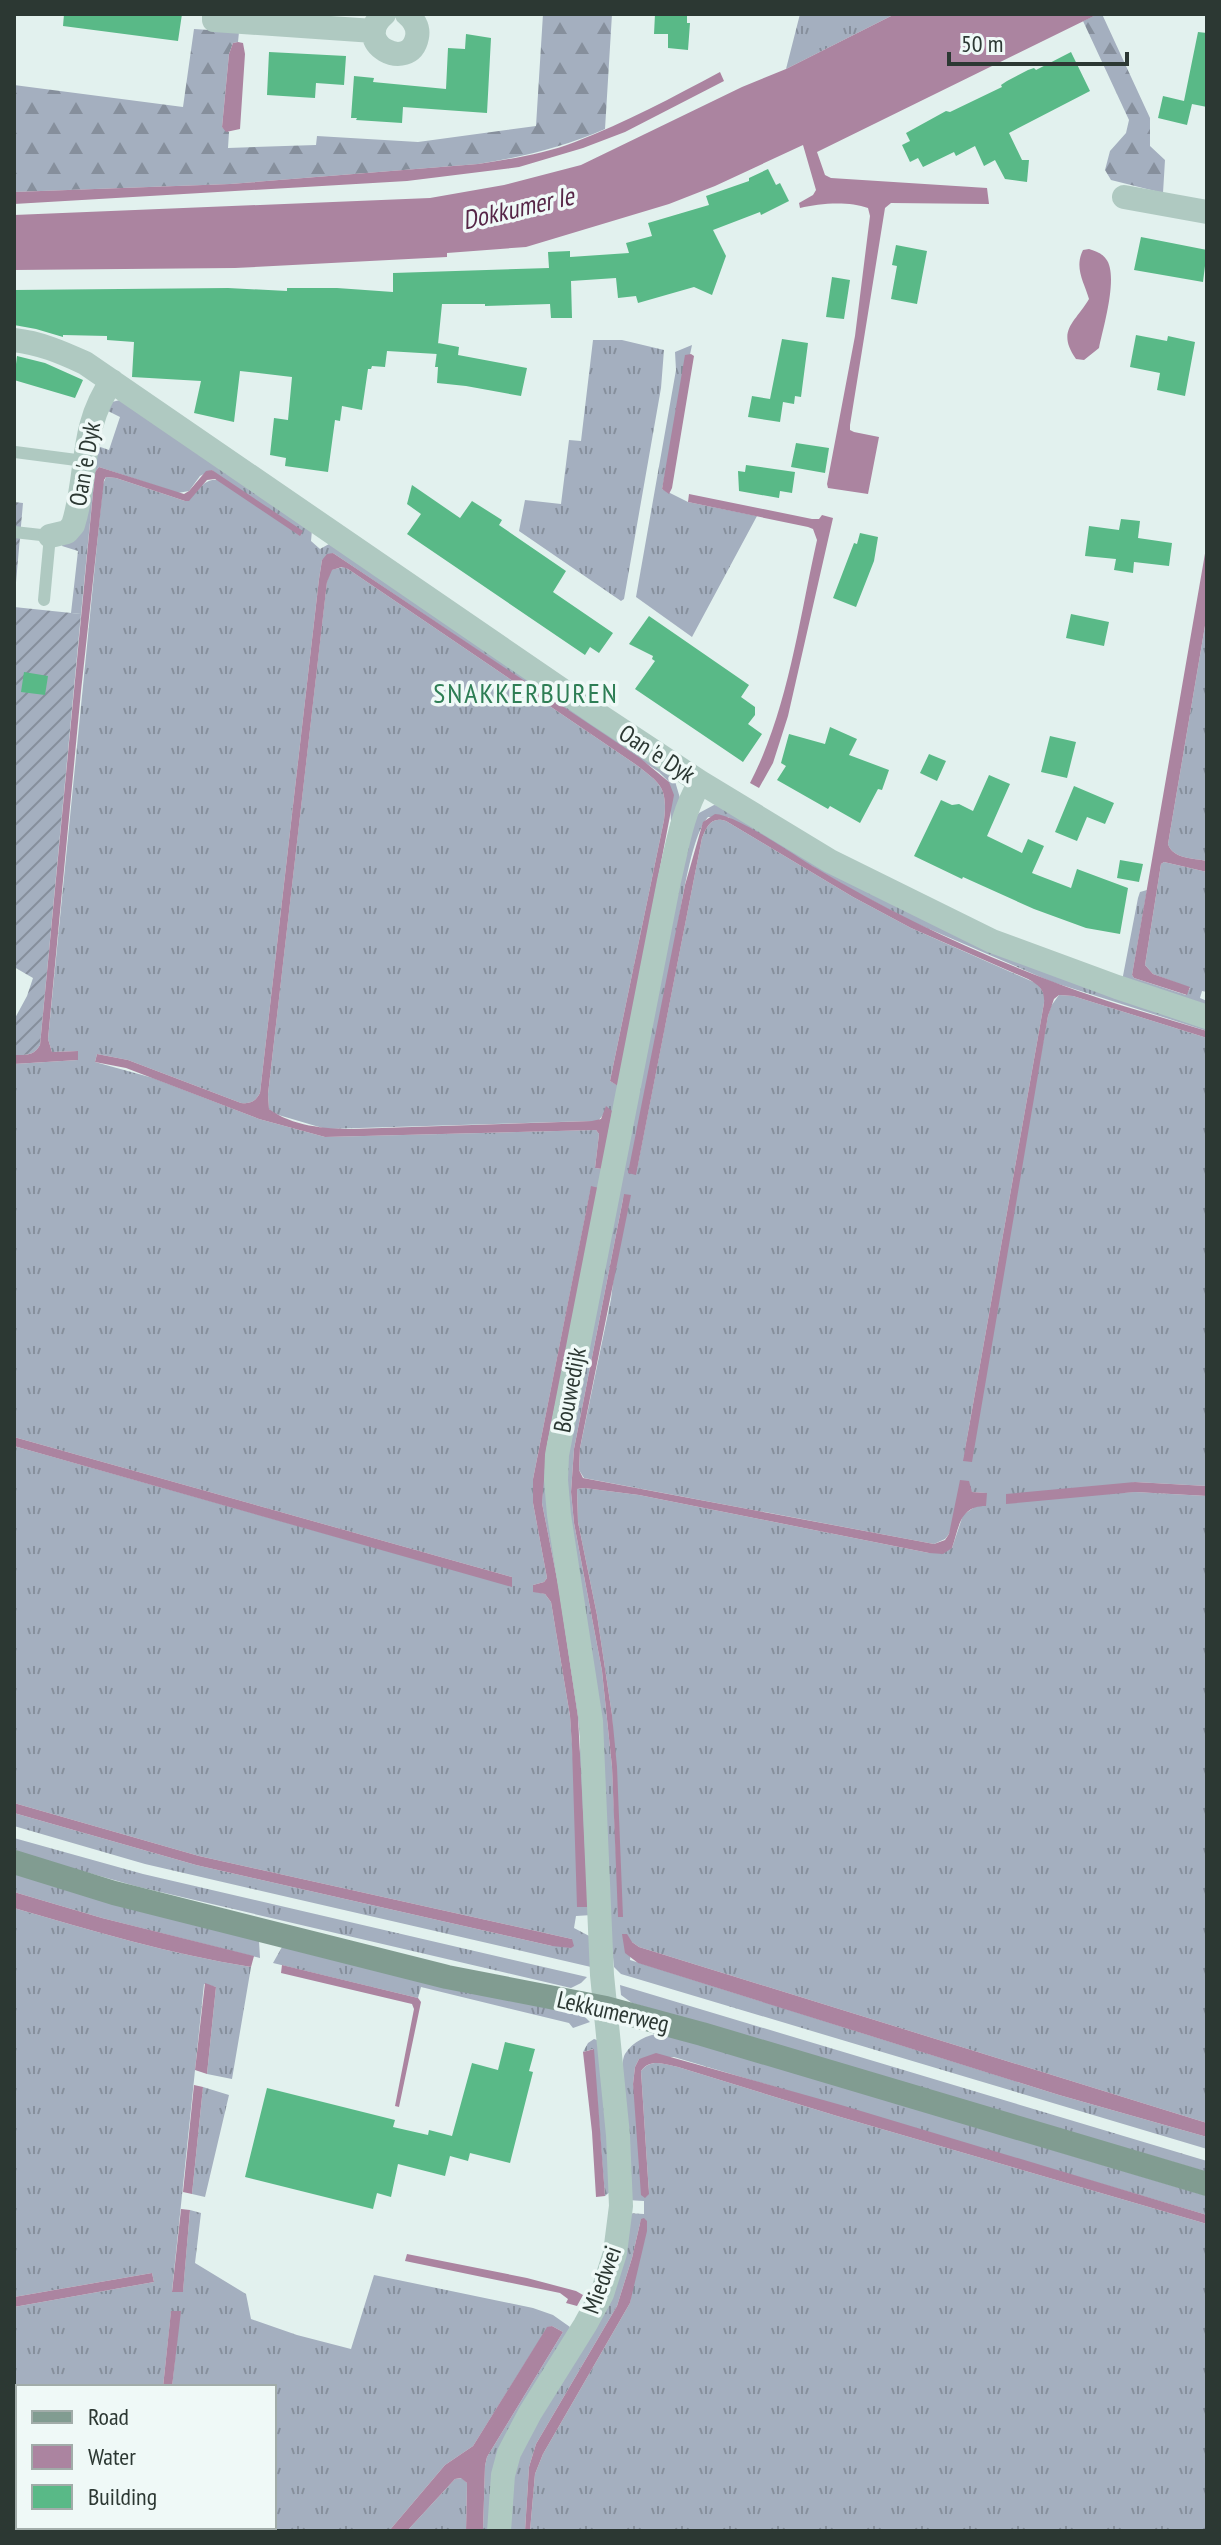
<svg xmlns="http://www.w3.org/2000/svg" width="1221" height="2545" viewBox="0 0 1221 2545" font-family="'PT Sans Narrow',sans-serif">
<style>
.grass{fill:url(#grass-tufts);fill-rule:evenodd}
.forest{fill:url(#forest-firs)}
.garden{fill:url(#garden-furrows)}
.water{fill:#ab84a0}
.building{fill:#59b987}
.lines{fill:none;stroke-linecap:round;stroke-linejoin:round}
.lane{stroke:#afc9c1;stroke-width:12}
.street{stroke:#afc9c1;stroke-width:24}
.secondary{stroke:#819c91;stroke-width:24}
.labels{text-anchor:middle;stroke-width:7;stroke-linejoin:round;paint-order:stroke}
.street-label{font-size:24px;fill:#2c3833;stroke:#eff9f7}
.water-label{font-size:26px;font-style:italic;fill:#562647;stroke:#eff9f7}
.quarter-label{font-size:28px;letter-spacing:2px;fill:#2e7e55;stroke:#eff9f7}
</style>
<defs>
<pattern id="grass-tufts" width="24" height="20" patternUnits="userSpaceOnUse" patternTransform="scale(2)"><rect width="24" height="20" fill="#a4afbf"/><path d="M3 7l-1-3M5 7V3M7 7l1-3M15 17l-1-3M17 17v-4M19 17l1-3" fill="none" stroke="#868f9c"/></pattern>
<pattern id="forest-firs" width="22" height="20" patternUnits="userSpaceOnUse" patternTransform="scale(2)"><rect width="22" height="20" fill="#a4afbf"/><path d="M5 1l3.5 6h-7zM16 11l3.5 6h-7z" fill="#868f9c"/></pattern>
<pattern id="garden-furrows" width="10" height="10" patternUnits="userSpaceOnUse" patternTransform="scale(2)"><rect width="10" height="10" fill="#a4afbf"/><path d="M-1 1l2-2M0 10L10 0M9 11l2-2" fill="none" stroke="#868f9c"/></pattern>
</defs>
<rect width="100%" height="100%" fill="#e2f1ee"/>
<path class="grass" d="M800 14H895L786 69Z
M593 340H622L664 350 661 388 624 599 621 601 519 531 525 500 561 504 569 440 581 441Z
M692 345 662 489 688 502 757 516 692 637 636 597 676 370 675 352Z
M120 400 312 530 311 541 320 549 329 544 674 778 680 798 550 1459 577 1668 592 1915 576 1916 574 1928 593 1938 591 1967 145 1864 14 1826V1813L196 1865 552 1946 572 1939 199 1856 14 1803V1446L512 1586V1577L14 1437V1064L78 1060V1051L52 1052 48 1039 103 484 106 477 116 478 185 501C199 493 205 473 223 482L212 470 200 476 189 491 178 493 99 467 95 472 81 614 71 613 78 551 62 546 92 444 109 450 120 417 106 410 112 402ZM333 553 659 772 669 782 671 821 617 1085 610 1081 664 820C668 787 660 783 635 764L348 569 343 567 331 570 327 581 268 1094 269 1109 275 1114 326 1129 592 1121H598L603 1115 602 1169 595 1168 599 1134 596 1130 325 1137 259 1119 153 1078 95 1062 97 1054 128 1060 241 1103C251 1104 255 1102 260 1093L319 579 322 560ZM591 1187 543 1479 542 1503 559 1589 578 1717 581 1746 574 1772 570 1716 551 1602 545 1594 533 1591V1585L544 1582 547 1578 533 1503V1479Z
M1207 614V861C1193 858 1173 859 1168 844Z
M714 805 724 806 802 852 1207 1024V1031L1052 982 913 922 856 892 728 817H708C689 838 679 924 673 954 661 1028 648 1101 636 1174L702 838C707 826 711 816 726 821L853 897 911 928 1038 984 1045 996 1044 1003 963 1461 1048 1016 1051 1006 1059 995 1073 996 1207 1038V1486L1135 1482 1099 1494 1135 1492 1207 1496V2123L639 1947 632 1942 630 1960 1059 2095 1207 2137V2149L621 1974 614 1967 569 1526 566 1456 692 821 699 813ZM624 1194 611 1299 580 1448 579 1470 584 1478 934 1544 945 1539 949 1534 968 1485 972 1492 986 1493 976 1506 963 1515 952 1548 929 1553 639 1495 584 1488 577 1489 578 1522 597 1615 612 1715 619 1917 612 1767 602 1671 574 1523 571 1492 574 1449Z
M1164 862 1207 872V992L1202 991 1200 998 1207 1001V1010L1122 981 1138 898 1140 892 1147 890 1132 975 1134 978 1186 995 1190 988 1153 974 1145 965 1161 864Z
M14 1838 143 1874 587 1977 581 1983 571 1988 139 1887 14 1852Z
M14 1874 259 1941 260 1958 102 1918 14 1892Z
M14 1908C92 1931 170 1954 251 1967L232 2079 207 2074 216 1987 204 1984 172 2291H183L190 2210 201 2213 195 2263 246 2294 251 2319 297 2335 351 2349 374 2275 533 2308 553 2315 570 2327 550 2373 492 2531H483L485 2466 487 2457 563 2332 552 2326 547 2328 473 2446 445 2465 389 2531H156V2527H274V2387H172L180 2311 171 2312 163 2387H18V2527H148L147 2531H14V2307L154 2282 152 2273 14 2297Z
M282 1947 583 2015 590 2022 573 2028 569 2023 421 1987 418 1998 273 1963Z
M620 1985 1207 2161V2172L632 2003 621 1995Z
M662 2033 1207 2196V2215L674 2057 639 2059 635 2067 633 2084 649 2194 641 2071C651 2058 664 2064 678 2067L837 2116 1207 2224V2531H530L535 2474 543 2454 630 2303 641 2219 632 2258 617 2306 536 2444 529 2467 525 2531H505L508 2483 627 2213 644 2214V2201L627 2200C626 2176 616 2069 625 2054 633 2041 647 2035 662 2033Z
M594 2039 600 2041 611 2191 605 2196 593 2049 583 2052 588 2043Z
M203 2087 229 2095 205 2197 192 2194Z
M462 2478 467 2483 466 2531H407L455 2479Z"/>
<path class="forest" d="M543 14H612L605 129C564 147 522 157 478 164L230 184 14 192V85L183 107 194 29 239 32 238 42 233 43 229 54 222 127 229 132 228 148 316 145 317 136 418 142 536 126Z
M1098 14H1102L1150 118V146L1165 160 1163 193 1111 180 1105 170 1110 151 1126 133 1129 120 1083 21Z"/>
<path class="garden" d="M14 502 23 503 14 605Z
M14 607 81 614 40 1045C34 1056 26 1055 14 1055V1020L27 996 33 978 14 967Z"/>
<path class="water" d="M895 14H1098L817 152 825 175 831 178 987 188 989 204 891 203 885 208 850 425V430L854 432 879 437 868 494 828 488 827 484 855 336 870 216 868 208C849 201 820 203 800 208L799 203 813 195 816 190 803 145 715 186 669 204 526 247 447 253V257L235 268 14 270V215L430 198 504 185 581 165 742 87 786 69Z
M238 42 243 43 245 54 240 129 226 132 222 127 229 54 233 43Z
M720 72 724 81 625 132 583 148 519 167 407 181 14 204V192L230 184 478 164C510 159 544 154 575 142 625 123 673 97 720 72Z
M1089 249C1095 251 1102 253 1106 259 1119 275 1103 328 1099 348L1084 360 1076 359C1056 330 1075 323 1089 299 1084 282 1074 268 1083 250Z
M691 354 694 356 672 488 669 494 662 489 685 355Z
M99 467 184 494 189 491 206 471 212 470 303 531 300 536 215 479 207 480 189 501H185L116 478 106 477 104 480 81 691 48 1039 52 1052 78 1051V1060L14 1064V1055C26 1055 34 1056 40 1045L95 472Z
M689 494 812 519H819L822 515 833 518 788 716 773 763 759 788 750 783C788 710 799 620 817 540L813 529 808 527 688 502Z
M1207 542V614L1168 844C1173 859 1193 858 1207 861V872L1164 862 1161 864 1145 965 1153 974 1190 987 1187 995 1134 978 1132 975Z
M333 553 640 758 669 782 674 795 618 1086 610 1081 664 820C668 787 660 783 635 764L348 569 342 567 332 570 327 582 268 1094 269 1109C292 1126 325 1129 352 1129L592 1121 601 1119 606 1106 612 1111 602 1169 595 1168 599 1134 596 1130 325 1137 259 1119 126 1068 95 1062 97 1054 128 1060 241 1103C251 1104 255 1102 260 1093L319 579 322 560 327 554Z
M715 814C737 815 794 855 816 868 890 913 970 950 1051 981 1102 1001 1155 1015 1207 1031V1038L1073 996 1059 995 1054 999 1048 1016 972 1462 963 1461 1044 1003C1045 990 1039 985 1028 979L911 928 853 897 726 821C711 816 707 826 702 838L636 1175 628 1173 685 885 703 822Z
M591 1186 599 1188 547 1445 542 1503 559 1589 578 1717 588 1907H577L572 1747 570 1716 551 1602 545 1594 533 1592V1585L544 1582 547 1578 533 1503V1479Z
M624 1194 631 1195 580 1448 579 1470 583 1478 934 1544 945 1540 949 1534 960 1480 969 1481 972 1492 987 1493 986 1506C959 1506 959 1528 952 1548L943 1554 929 1553 639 1495 584 1488 577 1489 578 1522 597 1615 612 1715 617 1767 623 1917H618L612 1767 602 1671 574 1523 571 1492 574 1449Z
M14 1437 512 1577V1587L14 1446Z
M1135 1482 1207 1486V1496L1135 1492 1006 1504V1494Z
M14 1803 199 1856 572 1939 574 1946 571 1948 552 1946 196 1865 14 1813Z
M14 1892 102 1918 254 1956 251 1967C170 1954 92 1931 14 1908Z
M622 1934H627L632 1942 639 1947 1207 2123V2137L1059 2095 638 1963 625 1953Z
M282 1965 418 1998 421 2002 399 2107 395 2106 414 2009 412 2004 281 1973Z
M205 1983 216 1987 207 2074 195 2070Z
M594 2049 605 2196 596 2197 592 2132 583 2052Z
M656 2053 841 2105 1207 2215V2224L837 2116 678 2067C664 2064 650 2058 641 2071L649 2194 645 2198 641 2195 633 2084 635 2067 639 2059Z
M194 2085 203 2087 192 2194 183 2192Z
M181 2209 190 2210 183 2292H172Z
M644 2218 647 2221V2231L630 2303 543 2454 535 2474 530 2531H525L529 2467 536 2444 617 2306 632 2258 641 2219Z
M407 2254 527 2278 576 2291 583 2295 577 2306 566 2303 568 2299 560 2293 405 2261Z
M152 2273 154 2282 14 2307V2297Z
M171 2311H181L172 2387H163Z
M552 2326 563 2332 487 2457 485 2466 483 2531H466L467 2483 461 2478 455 2479 407 2531H389L445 2465 473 2446 547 2327Z"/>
<path class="building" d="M64 14H182L178 41 63 26Z
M655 14H687V23H690L688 50 668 48V34H654Z
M1198 32 1207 33V107L1192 104 1187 125 1158 118 1163 96 1184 101Z
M466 34 491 38 487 113 403 107 402 123 356 120 357 118H351L354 76 374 78 373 82 446 89 448 48 465 49Z
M269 52 346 56 344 85 316 83 315 98 267 95Z
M1071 52 1090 91 1009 133 1022 160H1029L1027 182 1005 179 995 160 984 166 975 146 956 156 954 152 923 167 918 158 910 162 902 145 910 141 906 133 946 111 950 112 1002 87 1001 85 1007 81 1028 70 1034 68 1036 70Z
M768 169 776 185 780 183 789 201 761 215 760 212 713 230 726 256 712 295 694 287 638 303 636 296 618 298 616 278 571 281 572 318H551L550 304 485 306V304H442L437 354 387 351 385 367 372 366 371 369H368L362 410 342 406 340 421 335 420 328 472 285 466 286 458 270 455 274 418 288 420 292 377 240 371 234 422 194 413 201 381 132 377 134 342 107 340V336L63 335V337L36 329 14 325V290L228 288 287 291V288H337L393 292V273L549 268 548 252 570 251V257L629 253 626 243 652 236 648 223 709 205 706 196 749 181V178Z
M1141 237 1207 250 1203 282 1134 270Z
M896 245 927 251 917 304 891 299 897 266 892 265Z
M832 277 850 280 844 319 826 317Z
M1136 335 1167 341 1168 336 1195 342 1185 396 1157 390 1160 373 1130 367Z
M782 339 808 343 801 397 795 396 794 404 783 402 780 422 748 417 752 396 770 399Z
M438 343 459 347 458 355 527 368 521 396 466 386 437 383 438 367H435Z
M17 356 45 363 83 380 75 398 14 380Z
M796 443 829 448 825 473 791 467Z
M746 465 795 472 792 493 780 491 779 498 739 491 738 471 745 472Z
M412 485 460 518 472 501 502 520 499 525 566 571 553 592 613 633 599 653 590 647 585 655 407 534 421 514 407 504Z
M1121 519 1140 521 1138 538 1172 543 1169 566 1134 562 1133 573 1114 570 1116 559 1085 556 1089 526 1119 530Z
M860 533 878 537 874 561 856 607 833 598 854 543 857 544Z
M1071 614 1109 622 1104 646 1066 638Z
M649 616 749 685 741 697 755 707V715L748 724 762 734 743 762 635 689 655 661 652 659 653 656 629 644Z
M24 672 48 676 45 695 21 692Z
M830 727 857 739 849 755 889 770 882 790 878 789 860 823 830 806 828 809 777 780 786 766 781 763 789 734 825 744Z
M1050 736 1076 742 1067 778 1041 772Z
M929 754 946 761 937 781 920 773Z
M989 775 1010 784 987 836 1022 853 1028 839 1044 846 1032 873 1071 888 1077 869 1128 888 1120 934 1086 928 1034 909 963 877 962 879 914 856 941 800 952 805 959 804 973 811Z
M1074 786 1114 803 1105 824 1087 817 1077 841 1055 832Z
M1120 860 1143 864 1139 882 1117 878Z
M505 2042 535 2049 529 2071 533 2072 510 2163 470 2153 468 2161 450 2156 445 2176 398 2164 391 2197 377 2193 373 2209 245 2177 267 2088 395 2120 393 2127 428 2135 429 2130 452 2136 472 2063 498 2070Z"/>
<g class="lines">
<path class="lane" d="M15 452 84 461
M14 532 50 536 44 600"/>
<path class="street" d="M214 14V20L374 31
M384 14C350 43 410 74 417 37 419 27 414 20 407 14
M1124 197 1207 212
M14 340C40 343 61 352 85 363L597 714 700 782 830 861 992 941 1117 987 1207 1017
M50 536 67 532 73 525C89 475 79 427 112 381
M499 2531 503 2475 509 2453 530 2413 585 2325 602 2294 615 2253 621 2206 618 2135 602 1975 591 1721 559 1515 556 1480 557 1455 669 881C677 847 682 813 700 782"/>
<path class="secondary" d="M14 1862 114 1893 447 1977 606 2008 702 2034 1207 2184"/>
</g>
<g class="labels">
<g class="street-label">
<text transform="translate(85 464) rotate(-80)" y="8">Oan 'e Dyk</text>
<text transform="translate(657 754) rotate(33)" y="8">Oan 'e Dyk</text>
<text transform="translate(570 1390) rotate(-79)" y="8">Bouwedijk</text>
<text transform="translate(613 2012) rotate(13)" y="8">Lekkumerweg</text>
<text transform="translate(602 2280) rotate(-70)" y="8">Miedwei</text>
</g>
<g class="water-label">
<text transform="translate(518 208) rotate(-13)" y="9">Dokkumer Ie</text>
</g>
<g class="quarter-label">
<text x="526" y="703">SNAKKERBUREN</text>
</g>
</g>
<rect width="1221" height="2545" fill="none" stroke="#2c3833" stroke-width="32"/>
<rect x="16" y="2385" width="260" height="144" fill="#eff9f7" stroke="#a1aca9" stroke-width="2"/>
<rect x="32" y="2411" width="40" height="12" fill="#819c91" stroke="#a1aca9" stroke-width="2"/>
<text x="88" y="2425" font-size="24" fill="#2c3833">Road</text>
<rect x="32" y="2445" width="40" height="24" fill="#ab84a0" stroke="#a1aca9" stroke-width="2"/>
<text x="88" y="2465" font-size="24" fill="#2c3833">Water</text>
<rect x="32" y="2485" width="40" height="24" fill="#59b987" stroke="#a1aca9" stroke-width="2"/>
<text x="88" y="2505" font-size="24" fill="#2c3833">Building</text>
<path d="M949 52v12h178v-12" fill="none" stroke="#2c3833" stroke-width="4"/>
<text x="961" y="52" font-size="24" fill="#2c3833" stroke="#eff9f7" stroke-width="6" paint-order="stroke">50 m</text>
</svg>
